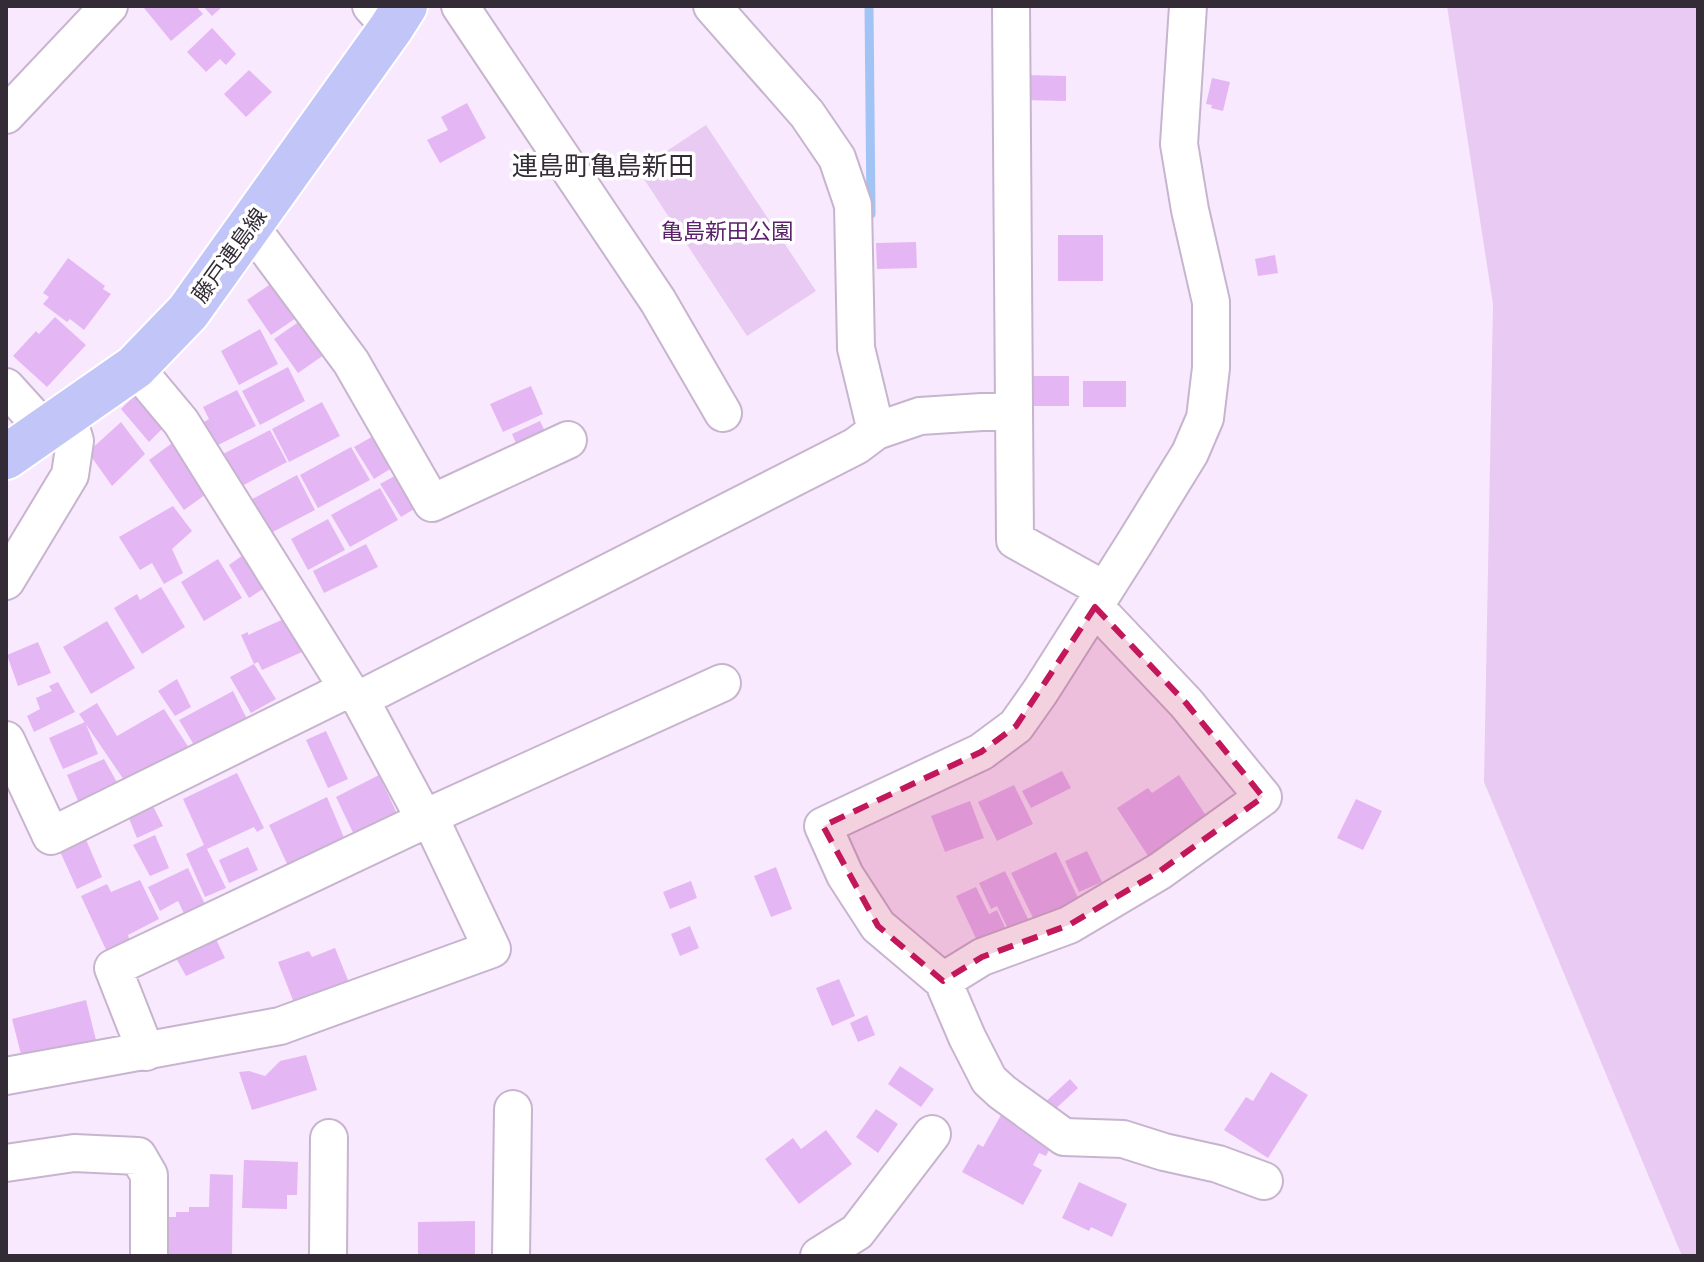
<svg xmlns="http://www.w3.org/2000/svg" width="1704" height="1262" viewBox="0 0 1704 1262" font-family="Lato,'Noto Sans JP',sans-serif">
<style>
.green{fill:#e9caf3}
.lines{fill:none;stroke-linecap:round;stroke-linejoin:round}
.stream{stroke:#a1c4f5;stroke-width:9}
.building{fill:#e5b6f4}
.minor-casing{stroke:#c7b4ce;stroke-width:40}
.major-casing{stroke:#fff;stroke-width:48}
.minor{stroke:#fff;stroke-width:36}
.major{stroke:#c1c5f7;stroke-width:44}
.marked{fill:#c2185b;fill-opacity:0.2;stroke:#c2185b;stroke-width:6;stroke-dasharray:16 10;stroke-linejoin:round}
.labels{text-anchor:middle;stroke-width:7;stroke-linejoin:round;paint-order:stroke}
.park-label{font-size:22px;fill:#5a226a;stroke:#fff}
.street-label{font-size:22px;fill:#332b35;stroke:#fff}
.quarter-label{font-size:26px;fill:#332b35;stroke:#fff}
</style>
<rect width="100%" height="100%" fill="#f9e9fe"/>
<path class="green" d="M1447 6H1698V1256H1682L1484 782 1493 304Z
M706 125 816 291 747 336 638 170Z"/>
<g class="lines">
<path class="stream" d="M869 6 871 214"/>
</g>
<path class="building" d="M146 6H196L203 14 171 41 144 8Z
M203 6H223L212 16Z
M212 28 236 54 226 65 220 59 206 72 187 52Z
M249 70 272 92 246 117 224 94Z
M1025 75 1066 76V101L1024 100Z
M1212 78 1230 82 1223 111 1211 108 1212 105 1206 104Z
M467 103 486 138 440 163 427 140 448 130 441 117Z
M1058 235H1103V281H1058Z
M916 242 917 268 877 269 876 243Z
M1275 255 1278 273 1258 276 1255 259Z
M68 258 105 286 103 289 111 294 84 330 70 319 67 322 43 304 49 297 43 293Z
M281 277 305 312 271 335 247 300Z
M310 314 334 348 298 373 274 339Z
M55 317 86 345 47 387 13 356 36 331 39 334Z
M260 329 278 364 239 385 221 351Z
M288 367 305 401 260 425 242 391Z
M1027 376H1069V406H1027Z
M1083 381H1126V407H1083Z
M531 386 543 414 503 432 490 404Z
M140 390 166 425 149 442 121 409Z
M237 390 256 426 212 448 200 424 209 419 203 407Z
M322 402 340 436 289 462 272 429Z
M540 421 551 444 522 457 512 434Z
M121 422 145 454 112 486 88 452Z
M270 430 287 462 236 489 219 456Z
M375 435 403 461 374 479 354 447Z
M175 441 209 492 184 510 149 460Z
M351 447 370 480 318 508 300 475Z
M400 473 429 500 401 517 380 484Z
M297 475 315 510 263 537 245 503Z
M380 488 398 520 350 547 331 515Z
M173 506 192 531 172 549 183 573 164 584 152 563 140 570 119 537Z
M328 519 345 550 308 570 291 539Z
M366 544 378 567 324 593 313 571Z
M250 550 269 585 249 598 229 565Z
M218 559 242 598 204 621 181 582Z
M161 587 185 627 142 654 114 608 137 594 140 600Z
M286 618 302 652 262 670 258 662 254 664 241 635 248 632V635Z
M107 621 135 668 91 694 63 647Z
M38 642 51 673 18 686 7 655Z
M254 664 276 699 251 713 230 677Z
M177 679 191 707 175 716 158 691Z
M58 682 75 712 34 732 27 716 40 709 36 698 52 691 49 686Z
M233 691 252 729 200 755 179 720Z
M97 703 117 736 164 709 196 759 146 784 138 772 124 780 79 714Z
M85 722 98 754 63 769 49 738Z
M326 731 348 779 328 788 306 740Z
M104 759 123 793 84 815 67 775Z
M1062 771 1071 788 1031 808 1022 791Z
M237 773 264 828 257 832 254 827 207 849 226 888 205 897 186 854 204 845 183 799Z
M379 775 400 820 357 841 336 797Z
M1179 775 1209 820 1150 859 1117 808 1148 788 1152 793Z
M1014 785 1033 824 997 841 978 802Z
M327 797 350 852 294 879 269 825Z
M1356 799 1382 811 1363 850 1337 838Z
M970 801 984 838 945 852 931 816Z
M152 804 163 826 137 838 128 816Z
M84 835 102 877 77 889 58 847Z
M155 835 169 868 150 876 133 845Z
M248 847 258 870 229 883 219 860Z
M1087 851 1102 882 1079 892 1065 861Z
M1056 852 1082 906 1038 928 1011 873Z
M776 867 792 909 771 917 754 876Z
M188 868 211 917 191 928 178 901 160 911 148 887Z
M1005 871 1029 921 1009 931 997 906 991 909 979 883Z
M140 880 159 919 128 935 130 941 107 952 81 896 107 884 111 892Z
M691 881 697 898 670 909 663 892Z
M976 887 989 914 997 910 1009 936 981 949 956 896Z
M690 926 699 948 680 956 671 934Z
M214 935 225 958 186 976 173 953Z
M335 948 352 990 298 1013 278 962 309 951 312 957Z
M839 979 855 1016 832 1026 816 988Z
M86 1000 98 1048 24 1066 12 1019Z
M867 1015 875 1035 858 1042 850 1023Z
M306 1055 317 1090 252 1110 239 1072 249 1071 265 1076 280 1061Z
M900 1066 934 1089 921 1107 888 1084Z
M1271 1072 1308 1095 1268 1158 1224 1130 1246 1097 1253 1101Z
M1070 1079 1078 1088 1049 1115 1041 1106Z
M876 1109 898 1124 878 1153 856 1137Z
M1001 1115 1033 1133 1056 1137 1046 1156 1039 1153 1033 1165 1042 1170 1023 1205 962 1172 978 1144 983 1147Z
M826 1130 852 1164 799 1204 765 1159 793 1138 801 1149Z
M244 1160 298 1162 297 1195H287V1209L242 1208Z
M210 1174 233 1175 232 1256H168V1246H158L159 1217H176V1212H189V1207H209Z
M1079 1182 1127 1204 1112 1237 1091 1227 1089 1231 1062 1218Z
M475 1221V1256H418V1222Z"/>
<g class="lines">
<g class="minor-casing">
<path id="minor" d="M371 6 391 28
M460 6 658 301 723 413
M712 6 807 114 837 158 853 205 856 348 876 431
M1011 6 1015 540 1105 590
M6 115 109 6
M250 226 351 362 432 503 568 440
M135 367 181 422 348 689 360 699 425 820
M6 387 45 430
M6 581 70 475 75 441 67 414
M1095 607 1186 703 1263 797 1160 871 1069 925 982 957 943 981 878 926 845 875 823 826 981 752 1016 726 1040 692 1134 544 1190 453 1205 418 1211 368V302L1190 210 1179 144 1188 6
M360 699 856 446 876 431 920 416 1013 410
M6 740 51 836 348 689
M943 981 967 1037 989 1080 1002 1092 1064 1137 1123 1139 1164 1152 1218 1164 1264 1181
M146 1052 113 968 425 820 429 816 722 683
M6 1076 280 1026 492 949 429 816
M6 1163 74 1153 138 1156 149 1175V1256
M328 1256 329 1138
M511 1256 513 1109
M819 1256 857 1232 932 1134"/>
</g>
<g class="major-casing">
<path id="major" d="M6 457 135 367 188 312 391 28 405 6"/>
</g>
<use href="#minor" class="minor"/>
<use href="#major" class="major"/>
</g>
<path class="marked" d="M1095 607 1186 703 1263 797 1160 871 1069 925 982 957 943 981 878 926 823 826 981 752 1016 726Z"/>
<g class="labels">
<g class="park-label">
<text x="727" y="239">亀島新田公園</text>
</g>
<g class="street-label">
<text transform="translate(229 255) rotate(-54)" y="8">藤戸連島線</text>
</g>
<g class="quarter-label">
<text x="603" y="175">連島町亀島新田</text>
</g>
</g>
<rect width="1704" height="1262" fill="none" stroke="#332b35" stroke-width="16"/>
</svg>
